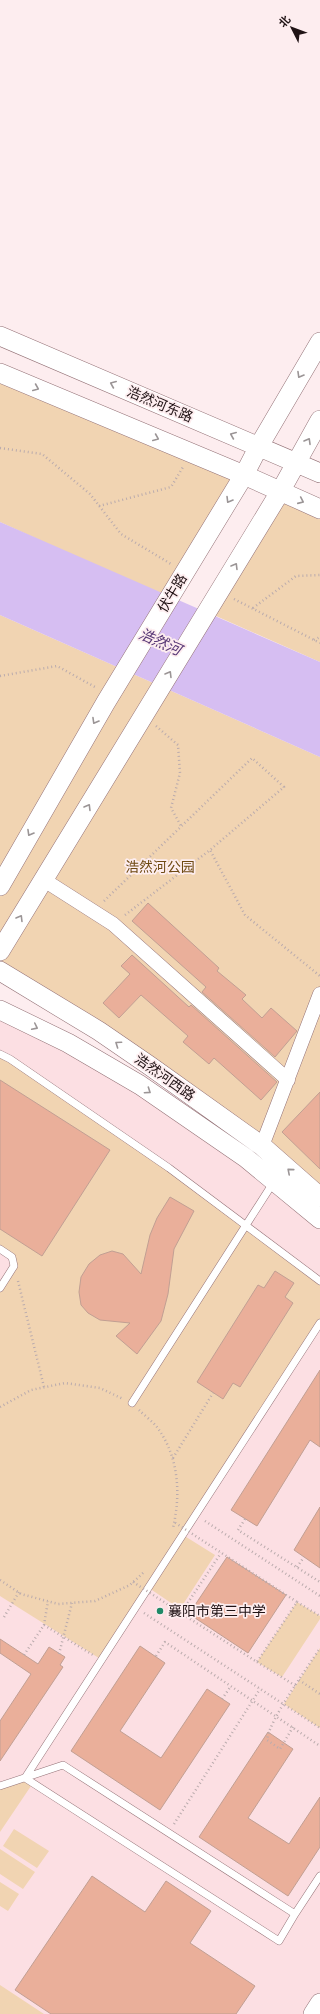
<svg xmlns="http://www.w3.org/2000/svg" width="320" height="2014" viewBox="0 0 320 2014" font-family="Arial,'Noto Sans SC',sans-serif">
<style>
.built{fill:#fcdfe3}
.green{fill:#f1d4b2}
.water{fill:#d6bef2}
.building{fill:#eaaf9a;stroke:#c19f93}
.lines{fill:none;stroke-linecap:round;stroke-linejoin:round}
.lane-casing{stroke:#947277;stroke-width:8}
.street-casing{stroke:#947277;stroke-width:15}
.secondary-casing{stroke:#947277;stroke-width:20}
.path{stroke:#baabad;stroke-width:2.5;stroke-dasharray:1 3;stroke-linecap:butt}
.lane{stroke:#fff;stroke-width:7}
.street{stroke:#fff;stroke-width:14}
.secondary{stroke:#fff;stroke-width:19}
.path-bridge{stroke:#baabad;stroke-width:2.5;stroke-dasharray:1 3;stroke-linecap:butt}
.oneway{stroke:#9b9596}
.poi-dot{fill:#1e8967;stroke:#fdedef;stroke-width:1.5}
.labels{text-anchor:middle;stroke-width:3.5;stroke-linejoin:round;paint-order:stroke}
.street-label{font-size:14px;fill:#201315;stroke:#fdedef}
.park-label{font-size:14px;fill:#6f4a13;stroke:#fdedef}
.poi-label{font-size:14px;fill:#201315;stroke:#fdedef;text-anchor:start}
.water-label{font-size:15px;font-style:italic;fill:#573776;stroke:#fdedef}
</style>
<rect width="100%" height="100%" fill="#fdedef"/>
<path class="built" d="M0 1010 68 1043 320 1219V2003L313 2014H0Z"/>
<path class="green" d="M0 372 244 475 169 599 0 522Z
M280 492 320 509V662L207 612Z
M0 615 320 757V1200L262 1146 0 977Z
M0 1054 169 1168 320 1281V1323L183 1535 215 1555 180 1609 149 1588 102 1660 0 1596V1288L14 1266 12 1257 0 1249Z
M297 1602 320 1616V1619L282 1677 257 1662Z
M320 1648V1728L284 1704Z
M25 1778 33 1783 0 1832V1786Z
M14 1829 49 1851 37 1868 3 1846Z
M0 1849 35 1872 23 1889 0 1874Z
M0 1882 19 1894 8 1911 0 1906Z
M0 1985 44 2014H0Z"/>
<path class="water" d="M0 522 320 662V757L0 615Z"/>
<path class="building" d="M148 903 219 968 217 971 246 995 242 999 262 1018 271 1008 297 1031 275 1057 202 992 206 987 132 921Z
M132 955 189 1007 191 1005 277 1082 261 1100 214 1058 209 1064 183 1042 188 1036 141 995 119 1018 103 1003 130 974 121 966Z
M0 1080 110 1150 42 1256 0 1229Z
M320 1092V1169L282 1132Z
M170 1197 194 1211 174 1249 168 1294 161 1321 137 1354 116 1336 130 1323 100 1320 88 1313 81 1305 79 1292 81 1277 89 1264 100 1255 112 1251 123 1254 141 1274 150 1235 157 1218Z
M275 1271 294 1283 285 1297 293 1303 240 1387 233 1383 223 1399 197 1382 258 1285 264 1288Z
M320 1370V1447L310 1440 257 1526 231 1510Z
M320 1507V1568L294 1550Z
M227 1557 286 1595 248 1653 189 1614Z
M0 1639 38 1664 49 1647 65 1657 60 1665 63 1667 0 1761V1721L31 1674 0 1653Z
M140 1646 165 1663 120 1731 161 1758 207 1689 230 1704 160 1810 71 1751Z
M268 1732 293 1749 248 1818 289 1844 320 1797V1847L288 1896 199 1837Z
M92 1876 145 1912 166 1881 211 1911 190 1943 255 1986 236 2014H51L15 1990Z"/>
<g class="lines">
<g class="lane-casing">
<path id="lane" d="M0 1054 10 1059 169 1168 320 1281
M0 1249 12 1257 14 1266 0 1288
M132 1403 273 1183
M0 1786 63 1765 295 1914 320 1876
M295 1914 279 1941 25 1778 320 1323"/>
</g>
<g class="street-casing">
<path id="street" d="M44 880 113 924 288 1080
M262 1146 320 994"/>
</g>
<g class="secondary-casing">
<path id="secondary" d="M0 336 320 473
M0 373 244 475 320 509
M0 886 106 702 244 475 259 446 320 342
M0 951 280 492 320 420
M0 971 99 1031 150 1066 262 1146 320 1197
M0 1010 68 1043 140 1085 246 1158 320 1219
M313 2014 320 2003"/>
</g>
<path class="path" d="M0 448 42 454 90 494 121 534 171 564
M99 506 171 487 183 467
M234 599 320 643
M253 608 296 576 320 575
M314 640 320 637
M0 676 57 666 95 687
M156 726 178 745 180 773 171 808 181 826
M104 901 252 758 284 787 210 850
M125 915 210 850 245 915 320 976
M18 1281 44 1387
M0 1407 31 1390 65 1383 100 1388 123 1399
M139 1410C144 1415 152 1421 157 1427 179 1457 181 1494 173 1528
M173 1458 213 1393
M245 1519 238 1530 320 1582
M205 1521 320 1596
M297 1567 304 1557
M0 1580 21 1594 58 1604 95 1601 130 1585 144 1572
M297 1602 320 1616
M144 1613 320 1728
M181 1613 221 1553
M4 1617 19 1592
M44 1625 93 1655
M24 1655 44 1625 48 1601
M257 1662 296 1686
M299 1680 320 1694
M222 1699 231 1686
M293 1727 280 1749 267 1740C269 1720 308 1667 320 1648
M174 1824 260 1689"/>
<use href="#lane" class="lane"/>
<use href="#street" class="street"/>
<use href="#secondary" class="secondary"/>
<path class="path-bridge" d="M133 1582 257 1662 297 1602 174 1522
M59 1654 72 1603
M156 1656 165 1642 320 1746"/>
</g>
<defs><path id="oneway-chevron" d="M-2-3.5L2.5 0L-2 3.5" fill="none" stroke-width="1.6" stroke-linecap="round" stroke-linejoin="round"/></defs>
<g class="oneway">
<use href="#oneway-chevron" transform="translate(300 375) rotate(120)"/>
<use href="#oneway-chevron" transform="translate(113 384) rotate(-157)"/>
<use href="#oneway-chevron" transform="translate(36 388) rotate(23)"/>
<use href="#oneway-chevron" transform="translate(233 435) rotate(-157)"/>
<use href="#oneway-chevron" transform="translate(156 438) rotate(23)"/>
<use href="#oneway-chevron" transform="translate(308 441) rotate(-60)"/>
<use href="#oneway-chevron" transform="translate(229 500) rotate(121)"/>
<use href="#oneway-chevron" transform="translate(301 501) rotate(24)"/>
<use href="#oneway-chevron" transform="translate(235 566) rotate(-59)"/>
<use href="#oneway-chevron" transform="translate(169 674) rotate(-59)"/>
<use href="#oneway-chevron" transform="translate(95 721) rotate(120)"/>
<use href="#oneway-chevron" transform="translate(88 807) rotate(-59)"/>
<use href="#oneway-chevron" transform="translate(30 833) rotate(120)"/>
<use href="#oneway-chevron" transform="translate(20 918) rotate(-59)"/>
<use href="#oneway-chevron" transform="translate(35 1027) rotate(26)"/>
<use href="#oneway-chevron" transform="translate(118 1044) rotate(-145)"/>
<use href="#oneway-chevron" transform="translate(148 1091) rotate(34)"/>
<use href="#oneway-chevron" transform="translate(290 1171) rotate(-139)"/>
</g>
<circle class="poi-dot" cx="160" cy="1611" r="4"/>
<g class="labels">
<g class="street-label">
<text transform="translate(160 404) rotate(23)" y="5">浩然河东路</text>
<text transform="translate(172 593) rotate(-59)" y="5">伏牛路</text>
<text transform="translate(165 1077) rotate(35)" y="5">浩然河西路</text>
</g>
<g class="park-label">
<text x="160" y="872">浩然河公园</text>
</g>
<g class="poi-label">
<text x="168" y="1616">襄阳市第三中学</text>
</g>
<g class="water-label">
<text transform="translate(160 642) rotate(24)" y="5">浩然河</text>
</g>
</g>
<g transform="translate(292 28) rotate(312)" stroke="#fdedef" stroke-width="3" paint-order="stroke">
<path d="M0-3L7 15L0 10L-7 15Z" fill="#201315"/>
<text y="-6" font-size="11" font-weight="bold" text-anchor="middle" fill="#201315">北</text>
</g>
</svg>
